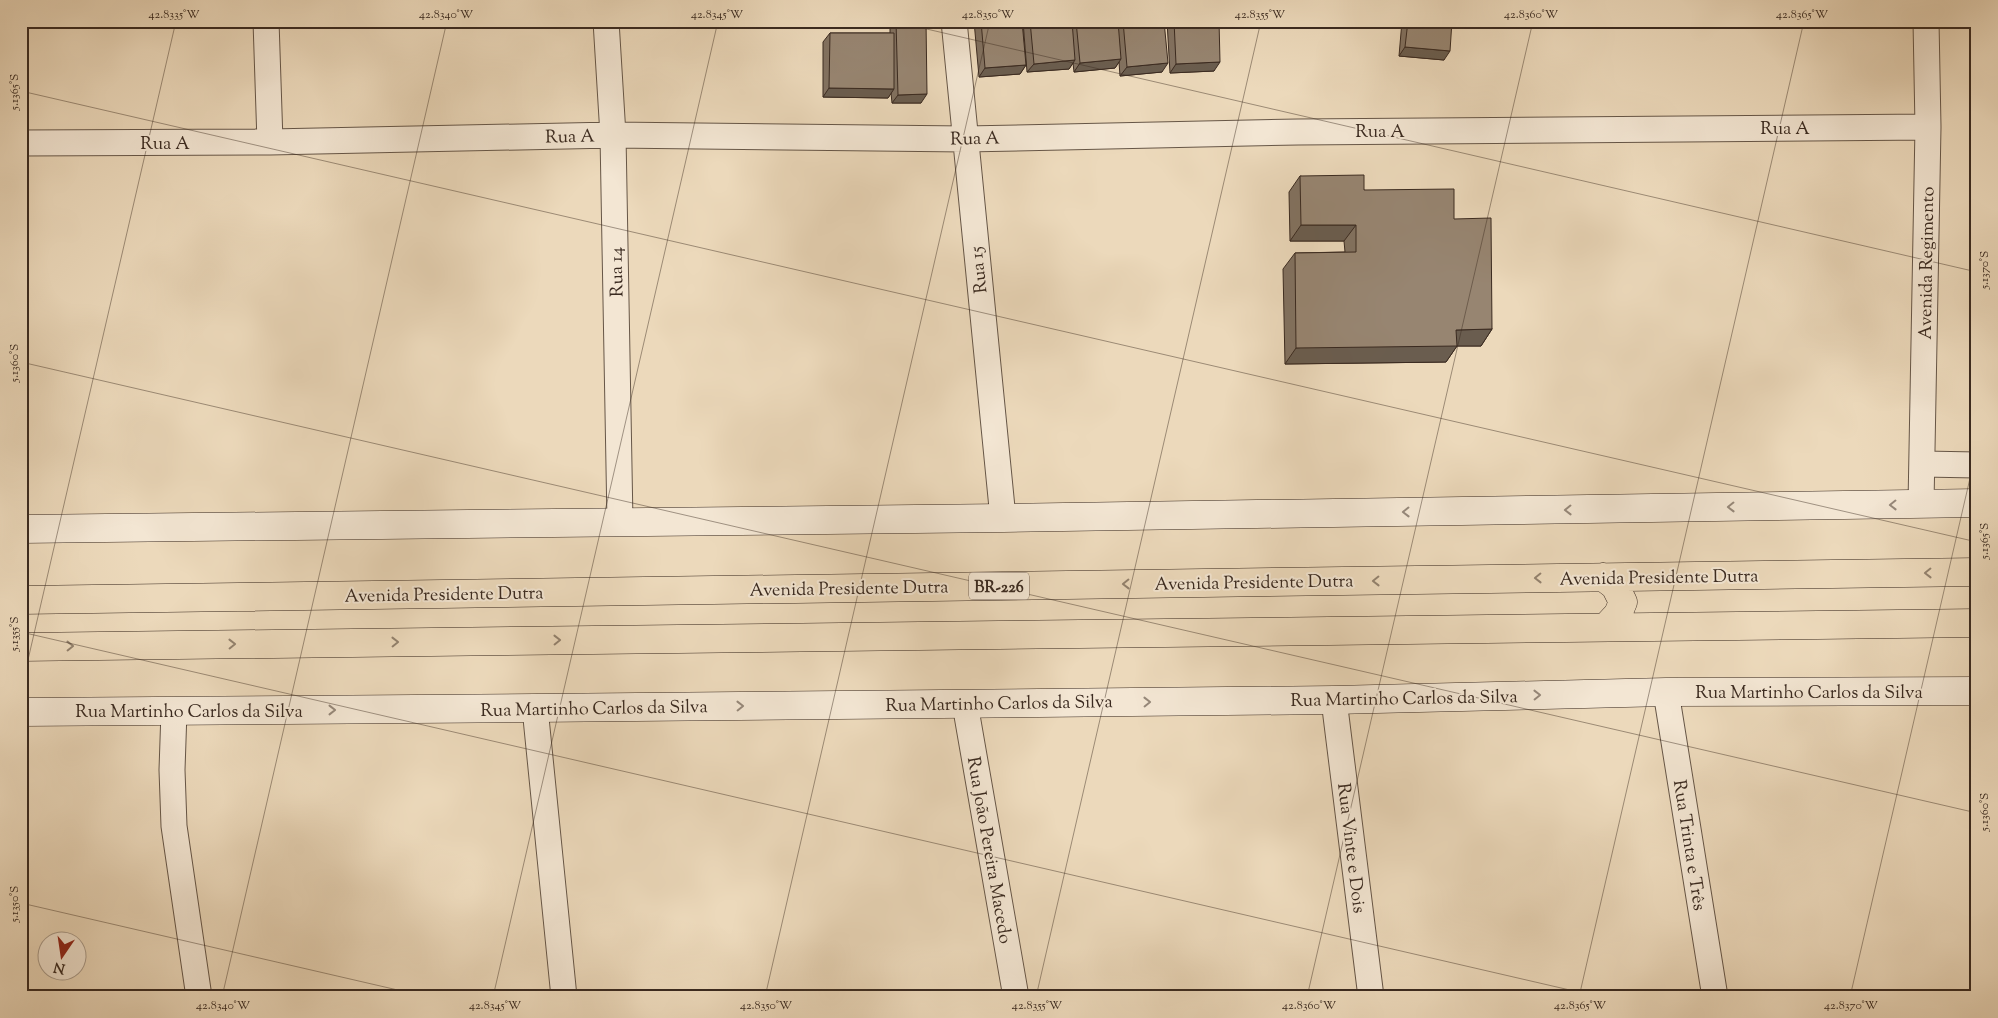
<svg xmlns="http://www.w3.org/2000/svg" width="1998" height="1018" viewBox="0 0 1998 1018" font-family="'Sorts Mill Goudy',serif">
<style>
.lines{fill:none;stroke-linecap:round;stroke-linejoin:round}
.minor-casing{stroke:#665647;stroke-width:27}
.secondary-casing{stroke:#3a2a20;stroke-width:29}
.trunk-casing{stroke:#3a2a20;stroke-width:29}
.minor{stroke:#f3e6d3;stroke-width:25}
.secondary{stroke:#f3e6d3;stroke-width:28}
.trunk{stroke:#ecd9bb;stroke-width:28}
.wall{fill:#827261;stroke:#3a2a20}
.shaded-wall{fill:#6a5d4f;stroke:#3a2a20}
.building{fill:#978571;stroke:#3a2a20}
.oneway{stroke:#96887a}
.oneway2{stroke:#93826e}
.ticks{fill:none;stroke:#3a2a20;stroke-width:1;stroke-opacity:0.45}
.labels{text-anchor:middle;stroke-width:4;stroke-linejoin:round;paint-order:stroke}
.shield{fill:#f3e6d3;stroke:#726256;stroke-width:1}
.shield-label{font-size:16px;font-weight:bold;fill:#3a2a20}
.street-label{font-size:18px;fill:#3a2a20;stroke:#f3e6d3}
.neatline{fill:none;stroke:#3a2a20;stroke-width:2}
.ticks-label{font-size:12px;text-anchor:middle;fill:#3a2a20}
</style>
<rect width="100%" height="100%" fill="#ecd9bb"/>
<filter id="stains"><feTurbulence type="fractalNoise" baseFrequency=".004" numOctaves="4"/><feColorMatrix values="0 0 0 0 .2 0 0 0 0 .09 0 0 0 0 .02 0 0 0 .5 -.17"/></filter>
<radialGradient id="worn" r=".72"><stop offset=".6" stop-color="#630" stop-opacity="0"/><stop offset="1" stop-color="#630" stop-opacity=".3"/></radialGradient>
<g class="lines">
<g class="minor-casing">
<path id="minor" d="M266 21 270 142
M606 21 613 135 620 522
M954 21 1003 518
M21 143 270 142 613 135 965 139 1298 132 1928 127
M1923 464 1977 465
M1921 504 1928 127 1926 21
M1666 692 1715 997
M1334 700 1371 997
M965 704 1016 997
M535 708 564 997
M174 711 172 770 174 826 199 997"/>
</g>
<g class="secondary-casing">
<path id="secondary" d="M21 529 1003 518 1977 503
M21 712 535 708 1334 700 1666 692 1977 691"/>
</g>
<g class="trunk-casing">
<path id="trunk" d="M1603 577 1615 586 1623 602 1618 614 1606 627
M21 600 1977 572
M21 647 1977 623"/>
</g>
<use href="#minor" class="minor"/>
<use href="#secondary" class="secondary"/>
<use href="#trunk" class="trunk"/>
</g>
<path class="wall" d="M890 21H926L921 103H892L891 93 888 98 823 97V42L830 33H890Z
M974 21H1022L1026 65 1020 74 979 77Z
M1023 21H1164L1162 72 1120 76 1119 62 1115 68 1074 72 1073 63 1069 69 1027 72Z
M1167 21H1219L1214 71 1170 73Z
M1402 21H1452L1444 60 1399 56Z
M1300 176 1364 190 1454 219 1492 329 1481 346H1457L1446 362 1285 364 1283 269 1295 253 1345 252 1344 241H1290L1289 192Z"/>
<path class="shaded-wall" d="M854 21H886L854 22Z
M1405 47 1450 51 1444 60 1399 56Z
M1121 59 1115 68 1074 72 1080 63Z
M1075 60 1069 69 1027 72 1034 64Z
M1220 62 1214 71 1170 73 1176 64Z
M1168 63 1162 72 1120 76 1127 67Z
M1026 65 1020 74 979 77 985 68Z
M829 88 894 89 888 98 823 97Z
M927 94 921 103H892L898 95Z
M1301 225H1356L1344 241H1290Z
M1492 329 1481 346H1457L1446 362 1285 364 1296 348 1456 330Z"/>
<path class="building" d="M896 21H926L927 94 898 95Z
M981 21H1022L1026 65 985 68Z
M1030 21H1072L1075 60 1034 64Z
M1076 21H1118L1121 59 1080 63Z
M1123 21H1164L1168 63 1127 67Z
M1174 21H1219L1220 62 1176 64Z
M1408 21H1452L1450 51 1405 47Z
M830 33H894V89L829 88Z
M1364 175V190L1454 189V219L1491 218 1492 329 1456 330 1457 346 1296 348 1295 253 1356 252V225H1301L1300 176Z"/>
<defs><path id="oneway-chevron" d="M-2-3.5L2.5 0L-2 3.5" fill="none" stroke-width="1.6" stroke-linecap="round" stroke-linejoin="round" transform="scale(1.25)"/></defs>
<g class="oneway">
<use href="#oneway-chevron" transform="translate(1893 505) rotate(179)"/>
<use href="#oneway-chevron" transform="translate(1731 507) rotate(179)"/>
<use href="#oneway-chevron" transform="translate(1568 510) rotate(179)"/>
<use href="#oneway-chevron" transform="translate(1406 512) rotate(179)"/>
<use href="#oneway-chevron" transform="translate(1537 695) rotate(-1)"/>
<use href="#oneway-chevron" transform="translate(1147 702) rotate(-1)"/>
<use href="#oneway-chevron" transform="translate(740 706) rotate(-1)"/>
<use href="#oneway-chevron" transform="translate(332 710)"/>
</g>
<g class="oneway2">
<use href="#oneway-chevron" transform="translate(1928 573) rotate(179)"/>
<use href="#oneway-chevron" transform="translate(1538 578) rotate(179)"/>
<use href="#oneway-chevron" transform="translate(1376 581) rotate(179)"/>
<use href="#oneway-chevron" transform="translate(1126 584) rotate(179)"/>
<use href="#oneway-chevron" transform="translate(557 640) rotate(-1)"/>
<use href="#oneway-chevron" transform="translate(395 642) rotate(-1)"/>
<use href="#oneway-chevron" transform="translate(232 644) rotate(-1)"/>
<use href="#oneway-chevron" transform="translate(70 646) rotate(-1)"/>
</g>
<path class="ticks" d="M892 21 1977 272M21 91 1977 542M21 362 1977 813M21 632 1600 997M21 690 176 21M21 903 428 997M222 997 447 21M493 997 718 21M765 997 990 21M1036 997 1261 21M1307 997 1533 21M1579 997 1804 21M1850 997 1977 448"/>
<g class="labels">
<rect class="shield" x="969" y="572.5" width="60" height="27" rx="4"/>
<g class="shield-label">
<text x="999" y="592">BR-226</text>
</g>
<g class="street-label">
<text x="1785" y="134">Rua A</text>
<text x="1380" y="137">Rua A</text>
<text transform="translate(570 136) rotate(-1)" y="6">Rua A</text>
<text transform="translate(975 138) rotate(-1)" y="6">Rua A</text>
<text x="165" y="149">Rua A</text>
<text transform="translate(1926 263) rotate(-89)" y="6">Avenida Regimento</text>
<text transform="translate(978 270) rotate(-96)" y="6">Rua 15</text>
<text transform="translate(616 272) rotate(-91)" y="6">Rua 14</text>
<text transform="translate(1659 577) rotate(-1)" y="6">Avenida Presidente Dutra</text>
<text transform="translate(1254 582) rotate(-1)" y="6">Avenida Presidente Dutra</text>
<text transform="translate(849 588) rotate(-1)" y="6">Avenida Presidente Dutra</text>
<text transform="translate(444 594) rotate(-1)" y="6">Avenida Presidente Dutra</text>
<text x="1809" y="698">Rua Martinho Carlos da Silva</text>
<text transform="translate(1404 698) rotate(-1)" y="6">Rua Martinho Carlos da Silva</text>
<text transform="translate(999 703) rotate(-1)" y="6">Rua Martinho Carlos da Silva</text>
<text transform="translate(594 708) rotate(-1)" y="6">Rua Martinho Carlos da Silva</text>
<text x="189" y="717">Rua Martinho Carlos da Silva</text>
<text transform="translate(1690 845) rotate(81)" y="6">Rua Trinta e Três</text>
<text transform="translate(1352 848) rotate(83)" y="6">Rua Vinte e Dois</text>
<text transform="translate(990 850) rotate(80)" y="6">Rua João Pereira Macedo</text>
</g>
</g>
<rect width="1998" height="1018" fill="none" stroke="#ecd9bb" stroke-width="55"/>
<g transform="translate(62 956) rotate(193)"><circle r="24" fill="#f3e6d3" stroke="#a99b8b"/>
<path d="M0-4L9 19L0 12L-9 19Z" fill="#8f2418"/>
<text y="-8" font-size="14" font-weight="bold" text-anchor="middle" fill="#3a2a20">N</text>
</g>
<rect x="28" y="28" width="1942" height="962" class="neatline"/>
<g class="ticks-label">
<text x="174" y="18">42.8335°W</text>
<text x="446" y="18">42.8340°W</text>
<text x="717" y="18">42.8345°W</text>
<text x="988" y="18">42.8350°W</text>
<text x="1260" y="18">42.8355°W</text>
<text x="1531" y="18">42.8360°W</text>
<text x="1802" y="18">42.8365°W</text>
<text transform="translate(14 92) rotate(-90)" y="4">5.1365°S</text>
<text transform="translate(1984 270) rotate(-90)" y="4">5.1370°S</text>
<text transform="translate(14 363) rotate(-90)" y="4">5.1360°S</text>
<text transform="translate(1984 541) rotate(-90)" y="4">5.1365°S</text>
<text transform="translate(14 634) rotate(-90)" y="4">5.1355°S</text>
<text transform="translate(1984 812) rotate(-90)" y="4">5.1360°S</text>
<text transform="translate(14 904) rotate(-90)" y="4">5.1350°S</text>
<text x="223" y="1009">42.8340°W</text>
<text x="495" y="1009">42.8345°W</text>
<text x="766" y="1009">42.8350°W</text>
<text x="1037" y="1009">42.8355°W</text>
<text x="1309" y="1009">42.8360°W</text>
<text x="1580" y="1009">42.8365°W</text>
<text x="1851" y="1009">42.8370°W</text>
</g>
<rect width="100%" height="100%" filter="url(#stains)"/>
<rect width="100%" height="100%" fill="url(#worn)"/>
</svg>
